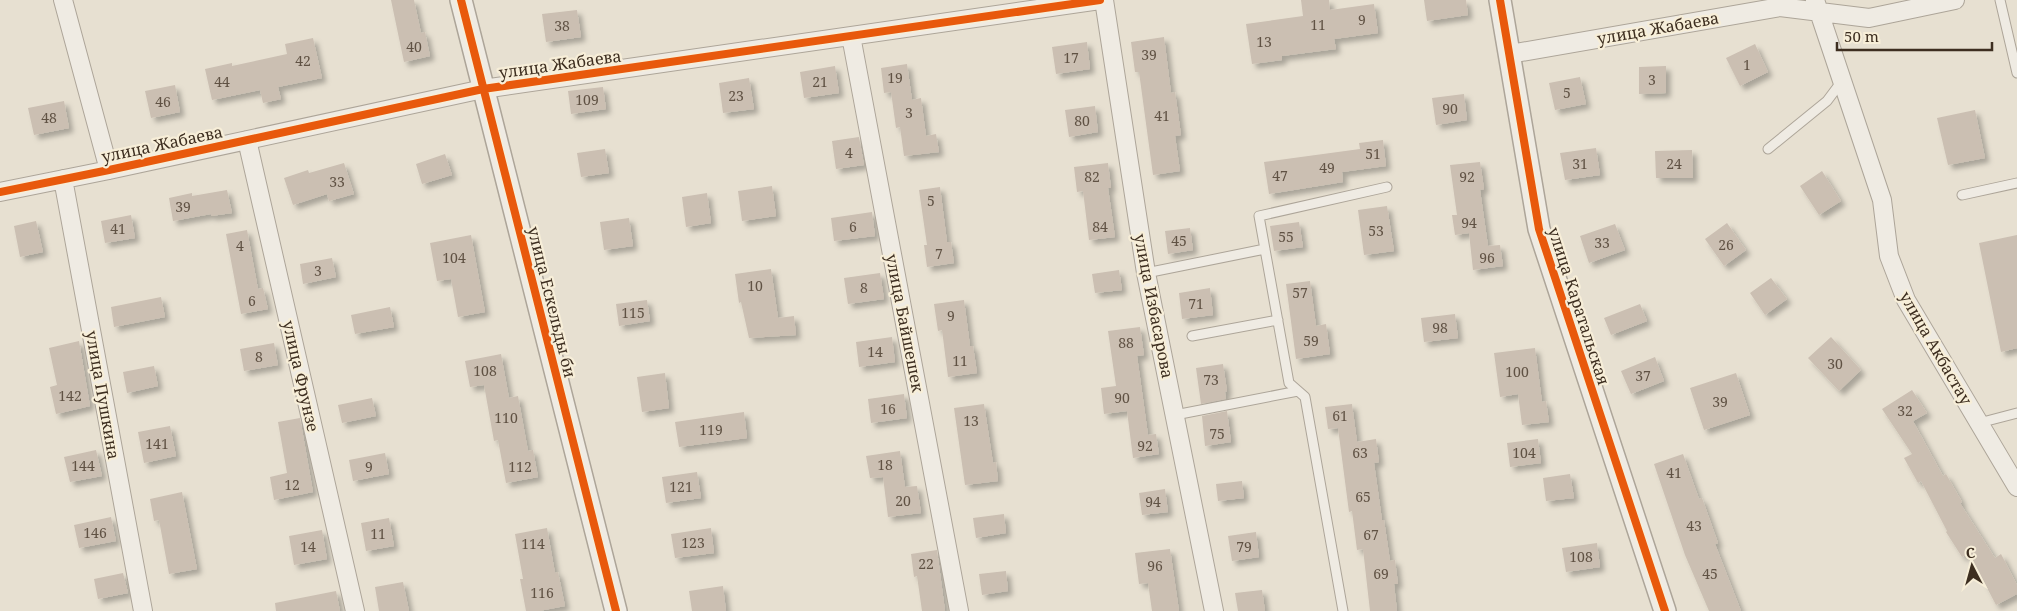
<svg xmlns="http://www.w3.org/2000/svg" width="2017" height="611" viewBox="0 0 2017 611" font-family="'Noto Serif',serif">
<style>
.building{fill:#cbbfb2;filter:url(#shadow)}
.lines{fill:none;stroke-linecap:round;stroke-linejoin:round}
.service-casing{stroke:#ada599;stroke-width:11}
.minor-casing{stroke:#ada599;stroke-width:20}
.tertiary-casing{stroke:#ada599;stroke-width:24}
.service{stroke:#efebe3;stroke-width:9}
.minor{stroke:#efebe3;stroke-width:18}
.tertiary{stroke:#efebe3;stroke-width:21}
.cycleway-casing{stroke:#f7eed8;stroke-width:11}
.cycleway{stroke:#e8590c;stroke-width:8}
.labels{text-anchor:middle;stroke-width:4.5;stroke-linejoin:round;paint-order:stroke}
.number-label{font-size:14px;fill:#605244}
.street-label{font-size:16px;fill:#3d2e20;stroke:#f7eed8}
</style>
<defs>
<filter id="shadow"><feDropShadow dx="4.5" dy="4.5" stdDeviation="2.5" flood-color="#0004"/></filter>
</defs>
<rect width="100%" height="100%" fill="#e7e0d1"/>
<path class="building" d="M391 0H414L421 33 425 32 430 56 404 62Z
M1301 0H1329L1330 10 1374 4 1378 33 1334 39 1336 49 1282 56V60L1252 64 1246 24 1303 16Z
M1424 0H1466L1468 15 1427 21Z
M577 10 581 37 546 42 542 14Z
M1164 37 1171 93 1175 92 1181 135 1175 136 1180 171 1153 175 1139 72H1135L1131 42Z
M313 38 322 78 278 87 281 99 263 103 260 90 212 100 205 69 232 63V66L287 54 285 44Z
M1087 42 1090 69 1056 74 1052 47Z
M1755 44 1768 72 1740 86 1726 58Z
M907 64 912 100 921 98 926 136 936 134 939 152 904 156 900 127 896 128 891 92 884 93 881 68Z
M835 66 839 93 804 98 800 72Z
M1666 66V93L1639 94V67Z
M1580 77 1586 104 1555 110 1549 83Z
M749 78 754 109 723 113 719 83Z
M175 85 180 112 151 118 145 91Z
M603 87 606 109 571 114 568 91Z
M1464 94 1467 120 1436 125 1432 98Z
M64 101 69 128 34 135 28 108Z
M1095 106 1098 132 1069 137 1065 110Z
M1975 110 1985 158 1948 165 1937 118Z
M859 137 864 165 836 169 832 141Z
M1383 140 1386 166 1342 172 1343 182 1269 194 1264 162 1360 149 1359 143Z
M1596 148 1600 175 1565 180 1560 153Z
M605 149 609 173 581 177 577 153Z
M1692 150 1693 178H1656L1655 151Z
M445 154 452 175 422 184 416 164Z
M1480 162 1484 189 1480 190 1488 246 1500 245 1503 266 1473 270 1469 233 1455 235 1452 215H1457L1450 165Z
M344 163 354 194 329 201 327 194 293 205 284 178 308 170 309 173Z
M1108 163 1111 188H1108L1115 237 1089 240 1083 191 1077 192 1074 167Z
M1822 171 1841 201 1819 215 1800 186Z
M772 186 776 216 742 221 738 191Z
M940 187 947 242H951L954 263 927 267 924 245H927L919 190Z
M227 190 232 213 211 216V214L173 221 169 198 192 193V196Z
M707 193 711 223 686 227 682 197Z
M1387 206 1394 251 1364 255 1358 210Z
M872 212 875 236 834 241 831 218Z
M131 215 135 238 105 243 101 221Z
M629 218 633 246 604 250 600 222Z
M36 221 43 252 20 257 14 226Z
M1299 222 1303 247 1274 251 1270 226Z
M1727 223 1746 250 1724 266 1705 239Z
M1615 224 1625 250 1589 263 1580 236Z
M1190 228 1193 250 1168 254 1165 231Z
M247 230 258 289 263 288 268 309 241 314 226 234Z
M471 235 485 312 458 317 451 279 437 281 430 243Z
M2017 235V348L2001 352 1979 243Z
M332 258 336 277 303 284 300 264Z
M771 269 778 318 794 316 796 335 749 338 741 302 739 303 735 274Z
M1119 270 1122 290 1095 293 1092 274Z
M880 273 884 299 848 304 844 278Z
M1771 278 1787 299 1765 315 1750 293Z
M1310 281 1316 326 1326 324 1330 354 1296 359 1286 284Z
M1210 288 1213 315 1182 319 1179 293Z
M161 297 165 317 114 327 111 307Z
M647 300 650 321 619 326 616 304Z
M964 300 970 346H973L977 373 948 377 942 330 938 331 934 304Z
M1640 304 1647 321 1611 335 1604 318Z
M390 307 394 327 355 334 351 315Z
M1455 314 1458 338 1424 342 1421 318Z
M1140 327 1144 355 1137 356 1148 435 1156 434 1159 454 1133 458 1127 411 1104 414 1101 388 1116 386 1108 331Z
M892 337 895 362 859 367 856 342Z
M1831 337 1861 370 1839 391 1808 358Z
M79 341 90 406 56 414 50 387 57 385 49 348Z
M274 343 278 365 244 371 240 349Z
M1535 348 1542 402 1546 401 1549 422 1522 425 1518 394 1500 397 1494 353Z
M501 354 509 398 518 396 528 451 533 450 538 477 506 483 498 440 494 441 484 385 470 387 465 361Z
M1655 357 1664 381 1631 394 1621 371Z
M1223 364 1227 391 1225 392 1226 399 1201 404 1196 368Z
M154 366 158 386 127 393 123 372Z
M665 373 669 408 642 412 637 377Z
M1736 373 1750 415 1704 430 1690 388Z
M1912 390 1927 413 1913 421 1943 476 1946 474 1962 502 1960 503 1995 558 2001 554 2017 585V594L1996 605 1969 553 1962 557 1946 532 1947 531 1921 481 1918 483 1904 458 1912 454 1882 409Z
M904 394 907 418 871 423 868 399Z
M372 398 376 416 342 423 338 405Z
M984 404 993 463 996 462 998 481 965 485 954 408Z
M1352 404 1357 442 1376 439 1379 462 1374 463 1382 520H1384L1390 561 1395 560 1398 584H1394L1397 611H1370L1363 549 1357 550 1352 511 1349 512 1338 428 1328 429 1325 407Z
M1227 411 1231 442 1205 446 1202 416Z
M744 412 747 438 679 447 675 422Z
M300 418 313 492 274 500 270 477 287 473 278 422Z
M170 426 176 456 144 463 138 432Z
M1538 439 1541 463 1510 467 1507 443Z
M96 450 102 476 70 482 64 457Z
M900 451 905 487 917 486 921 513 888 517 883 477 870 478 866 456Z
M385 453 389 474 353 481 349 460Z
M1683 454 1699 499 1702 498 1718 543 1715 544 1741 611H1709L1685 555 1654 464Z
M697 472 701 498 666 503 662 477Z
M1570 474 1574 498 1546 501 1543 478Z
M1242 481 1244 498 1218 501 1216 484Z
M1165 489 1168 512 1142 515 1139 493Z
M182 492 197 569 169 574 159 520 154 521 150 499Z
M1004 514 1006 533 976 538 973 518Z
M111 517 116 541 79 548 74 525Z
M389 518 394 546 366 551 361 523Z
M547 528 555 573 558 572 565 606 539 611H526L520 579H523L515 534Z
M711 528 714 553 675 558 671 534Z
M322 530 327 559 294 565 289 536Z
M1256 532 1259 557 1232 561 1228 536Z
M1597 543 1600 567 1566 572 1562 548Z
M1170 549 1179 611H1152L1148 583 1139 584 1135 553Z
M937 550 945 611H922L917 576 914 577 911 554Z
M1006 571 1008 591 982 595 979 574Z
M123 573 128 593 98 599 94 579Z
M403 582 409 611H379L375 587Z
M723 586 726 611H692L689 591Z
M1262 590 1265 611H1238L1235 593Z
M336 591 340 611H276L275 603Z"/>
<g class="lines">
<g class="service-casing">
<path id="service" d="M2000 0 2017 73
M1768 149 1827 101 1842 81
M1962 195 2017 183
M1146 273 1265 249
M1192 336 1278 320
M1175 415 1298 391
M1979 423 2017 413
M1343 611 1305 397 1289 383 1259 216 1387 187"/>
</g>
<g class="minor-casing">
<path id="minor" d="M63 0 109 170
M1104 0 1146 273 1214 611
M1815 0 1882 200 1889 256 1906 300 2017 487
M851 36 959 611
M1510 54 1780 7 1869 18 1955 0
M247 140 355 611
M63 179 143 611
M0 192 109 170 483 89 1100 0"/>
</g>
<g class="tertiary-casing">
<path id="tertiary" d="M461 0 616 611
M1500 0 1539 229 1665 611"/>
</g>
<use href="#service" class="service"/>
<use href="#minor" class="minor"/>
<use href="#tertiary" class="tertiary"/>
<g class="cycleway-casing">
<path id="cycleway" d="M461 0 616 611
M1500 0 1539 229 1665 611
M0 192 109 170 483 89 1100 0"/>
</g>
<use href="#cycleway" class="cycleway"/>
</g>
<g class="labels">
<g class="number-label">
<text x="1362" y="25">9</text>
<text x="1318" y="30">11</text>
<text x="562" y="31">38</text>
<text x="1264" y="47">13</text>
<text x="414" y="52">40</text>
<text x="1149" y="60">39</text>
<text x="1071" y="63">17</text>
<text x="303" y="66">42</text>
<text x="1747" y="70">1</text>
<text x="895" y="83">19</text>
<text x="1652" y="85">3</text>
<text x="222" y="87">44</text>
<text x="820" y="87">21</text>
<text x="1567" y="98">5</text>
<text x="736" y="101">23</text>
<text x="587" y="105">109</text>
<text x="163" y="107">46</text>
<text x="1450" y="114">90</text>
<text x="909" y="118">3</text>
<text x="1162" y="121">41</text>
<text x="49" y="123">48</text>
<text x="1082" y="126">80</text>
<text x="849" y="158">4</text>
<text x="1373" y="159">51</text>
<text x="1580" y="169">31</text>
<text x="1674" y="169">24</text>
<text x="1327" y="173">49</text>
<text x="1280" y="181">47</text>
<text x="1092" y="182">82</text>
<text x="1467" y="182">92</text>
<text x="337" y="187">33</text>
<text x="931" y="206">5</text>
<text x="183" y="212">39</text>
<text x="1469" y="228">94</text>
<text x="853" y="232">6</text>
<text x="1100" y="232">84</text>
<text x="118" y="234">41</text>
<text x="1376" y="236">53</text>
<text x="1286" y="242">55</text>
<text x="1179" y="246">45</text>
<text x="1602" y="248">33</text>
<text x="1726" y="250">26</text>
<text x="240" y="251">4</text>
<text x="939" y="259">7</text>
<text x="454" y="263">104</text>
<text x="1487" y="263">96</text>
<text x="318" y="276">3</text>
<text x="755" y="291">10</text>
<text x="864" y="293">8</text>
<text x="1300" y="298">57</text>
<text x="252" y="306">6</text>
<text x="1196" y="309">71</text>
<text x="633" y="318">115</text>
<text x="951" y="321">9</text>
<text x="1440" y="333">98</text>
<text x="1311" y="346">59</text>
<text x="1126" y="348">88</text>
<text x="875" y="357">14</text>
<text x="259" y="362">8</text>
<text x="960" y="366">11</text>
<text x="1835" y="369">30</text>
<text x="485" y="376">108</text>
<text x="1517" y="377">100</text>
<text x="1643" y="381">37</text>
<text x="1211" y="385">73</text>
<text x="70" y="401">142</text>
<text x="1122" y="403">90</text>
<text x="1720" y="407">39</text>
<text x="888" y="414">16</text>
<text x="1905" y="416">32</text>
<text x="1340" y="421">61</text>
<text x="506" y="423">110</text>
<text x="971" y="426">13</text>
<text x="711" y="435">119</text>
<text x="1217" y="439">75</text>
<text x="157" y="449">141</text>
<text x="1145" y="451">92</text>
<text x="1360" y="458">63</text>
<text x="1524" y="458">104</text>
<text x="885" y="470">18</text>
<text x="83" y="471">144</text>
<text x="369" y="472">9</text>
<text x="520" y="472">112</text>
<text x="1674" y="478">41</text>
<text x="292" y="490">12</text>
<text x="681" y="492">121</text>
<text x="1363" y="502">65</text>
<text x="903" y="506">20</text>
<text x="1153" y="507">94</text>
<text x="1694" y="531">43</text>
<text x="95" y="538">146</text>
<text x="378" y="539">11</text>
<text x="1371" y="540">67</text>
<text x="693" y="548">123</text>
<text x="533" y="549">114</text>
<text x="308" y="552">14</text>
<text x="1244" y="552">79</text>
<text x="1581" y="562">108</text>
<text x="926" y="569">22</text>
<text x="1155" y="571">96</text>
<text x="1381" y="579">69</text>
<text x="1710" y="579">45</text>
<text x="542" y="598">116</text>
</g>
<g class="street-label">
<text transform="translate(1658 28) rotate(-10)" y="6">улица Жабаева</text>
<text transform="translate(560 64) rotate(-8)" y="6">улица Жабаева</text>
<text transform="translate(162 144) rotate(-12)" y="6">улица Жабаева</text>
<text transform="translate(552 302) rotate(76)" y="6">улица Ескельды би</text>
<text transform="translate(1154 306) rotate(79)" y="6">улица Избасарова</text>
<text transform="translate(1579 306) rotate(72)" y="6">улица Каратальская</text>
<text transform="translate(905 323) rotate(79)" y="6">улица Байшешек</text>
<text transform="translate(1936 348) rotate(60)" y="6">улица Акбастау</text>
<text transform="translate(301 376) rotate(77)" y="6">улица Фрунзе</text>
<text transform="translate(103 395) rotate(80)" y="6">улица Пушкина</text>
</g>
</g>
<g transform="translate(1972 566) rotate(354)" stroke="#f7eed8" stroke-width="4" paint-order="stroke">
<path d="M0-4L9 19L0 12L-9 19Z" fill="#3d2e20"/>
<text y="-8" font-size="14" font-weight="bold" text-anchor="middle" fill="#3d2e20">С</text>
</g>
<path d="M1837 42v8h155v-8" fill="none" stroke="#3d2e20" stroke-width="2.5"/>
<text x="1844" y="42" font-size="15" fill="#3d2e20" stroke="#f7eed8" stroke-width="4" paint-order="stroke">50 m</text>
</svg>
